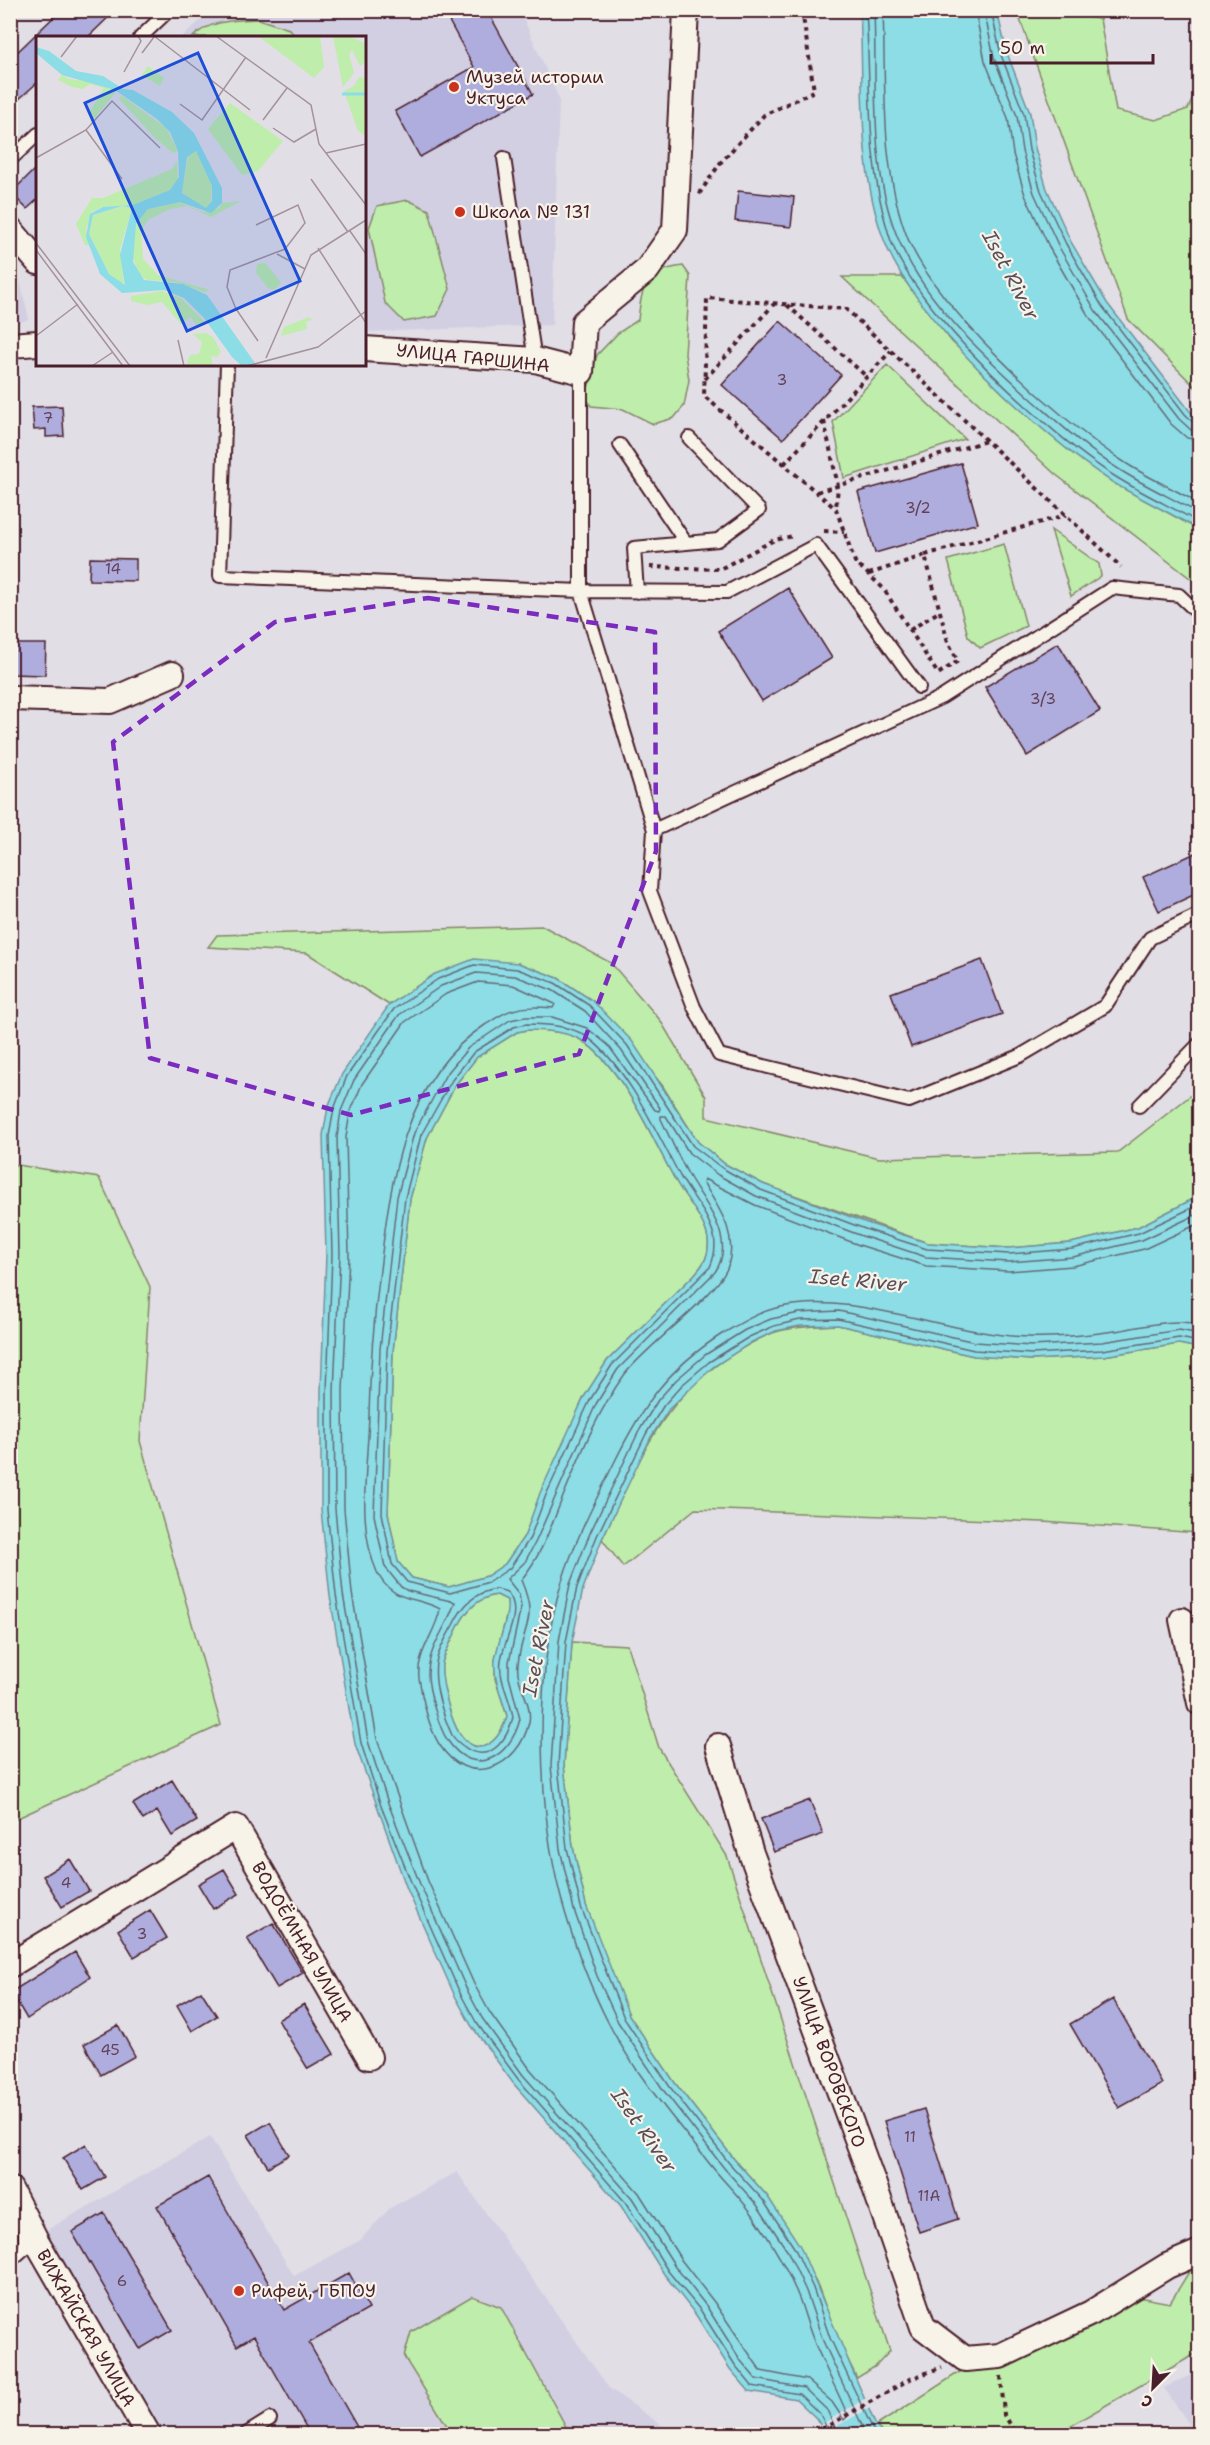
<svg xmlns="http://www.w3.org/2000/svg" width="1210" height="2445" viewBox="0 0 1210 2445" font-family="'Shantell Sans',sans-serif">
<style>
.built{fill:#d2cfe3}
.green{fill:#bfedab;stroke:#84866b;stroke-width:1.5}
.water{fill:#8cdde6;stroke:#72919b;stroke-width:1.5;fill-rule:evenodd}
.pier{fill:#e1dee5}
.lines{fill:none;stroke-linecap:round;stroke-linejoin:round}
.shore{stroke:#646b76;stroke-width:1.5}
.building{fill:#aeadde;stroke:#4a1f2b;stroke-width:1.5}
.service-casing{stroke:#4a1f2b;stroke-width:16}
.minor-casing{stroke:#4a1f2b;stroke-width:28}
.path{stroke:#4a1f2b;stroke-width:4;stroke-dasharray:4.5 4.5;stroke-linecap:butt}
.service{stroke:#f7f3e8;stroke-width:12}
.minor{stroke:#f7f3e8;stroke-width:24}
.marked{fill:none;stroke:#7b2cbf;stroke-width:4.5;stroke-dasharray:12 8;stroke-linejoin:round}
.poi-dot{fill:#c8321e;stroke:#f7f3e8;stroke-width:2}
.labels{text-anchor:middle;stroke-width:4.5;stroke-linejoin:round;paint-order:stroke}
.number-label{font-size:15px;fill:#634258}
.poi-label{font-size:18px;fill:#4a1f2b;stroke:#f7f3e8;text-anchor:start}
.street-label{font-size:18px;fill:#4a1f2b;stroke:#f7f3e8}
.water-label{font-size:20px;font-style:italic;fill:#5a4e5a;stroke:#f7f3e8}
.inset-river{fill:none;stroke:#8cdde6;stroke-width:3}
.inset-road{fill:none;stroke:#a5929b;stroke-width:1.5}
.view{fill:#1d4ed8;fill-opacity:0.15;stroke:#1d4ed8;stroke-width:3}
.inset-edge{fill:none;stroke:#4a1f2b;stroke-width:3}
</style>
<rect width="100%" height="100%" fill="#e1dee5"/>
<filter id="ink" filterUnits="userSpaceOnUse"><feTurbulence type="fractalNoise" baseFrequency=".0167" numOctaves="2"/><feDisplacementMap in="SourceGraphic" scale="12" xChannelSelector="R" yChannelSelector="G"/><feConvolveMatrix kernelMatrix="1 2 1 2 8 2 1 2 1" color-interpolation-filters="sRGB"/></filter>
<g filter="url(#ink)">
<path class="built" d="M211 11H520L559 99 552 325 365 332 364 38H181Z
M11 264 19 276 29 319 11 325Z
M210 2137 294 2276 359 2241 390 2208 457 2172 609 2388 674 2434H162L45 2231Z
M1199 2371V2434H1196L1164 2388Z"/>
<path class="green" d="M1017 11H1039L1100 19 1116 111 1156 120 1188 109 1199 83V391L1128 319Z
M258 19 289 29 296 37H193C209 20 236 20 258 19Z
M408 200 429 210 450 289 437 316 404 322 385 303 369 228 377 206Z
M683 266 690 276 685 354 689 380 684 406 674 418 653 424 623 409 591 406 586 396 597 355 618 333 638 320C642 285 645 271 683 266Z
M842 277H902L952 342 1058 441 1113 482 1199 530V585L1055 474Z
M887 365 965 439 844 478 833 422Z
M1051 530 1099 564 1101 576 1071 596Z
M1004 544 1026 626 980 648 968 636 948 560Z
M543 926 611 963 660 1020 706 1097V1117L879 1158 1118 1152 1199 1089V1196L1138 1227 1071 1243 1008 1248 928 1243 763 1184 725 1164 698 1142 662 1085 593 1001 558 978 518 963 435 974 389 1005 307 953 208 947 217 935Z
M527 1030C544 1030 566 1031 581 1040 623 1066 653 1142 677 1183 687 1200 705 1220 708 1239 710 1255 704 1264 694 1275L607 1361 584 1397 541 1493 525 1535 505 1564 487 1576 449 1587 412 1578 398 1562 388 1513 393 1351 410 1199 427 1138 456 1084 477 1057 517 1032Z
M11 1164 99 1178 150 1287 140 1441 221 1725 11 1821Z
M838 1325 974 1356 1032 1360 1103 1356 1179 1344 1199 1348V1533L1043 1522 695 1509 623 1567 602 1539C639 1462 658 1401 734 1353 748 1345 763 1335 779 1331 798 1326 818 1326 838 1325Z
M497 1595 507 1600 508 1609 495 1660V1679L507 1716C501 1739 480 1762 460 1734 451 1722 439 1679 442 1663 445 1652 452 1640 457 1629 465 1612 477 1597 497 1595Z
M572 1642 627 1645 659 1748 727 1856 890 2351 876 2366 857 2378 836 2336 818 2286 768 2197 734 2159 675 2083 629 2015 610 1971 586 1905 573 1847 564 1765Z
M1199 2267V2352L1056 2434H883L876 2426 961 2371 1010 2362 1138 2297 1170 2303 1190 2270Z
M472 2296 501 2307 570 2434H452L404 2357 411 2332Z"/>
<path class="water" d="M860 11H997L1007 53 1030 113 1035 148 1047 189 1071 242 1107 303 1189 410 1199 420V530C1171 513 1140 499 1112 482 1041 436 914 319 884 240 857 169 864 85 860 11Z
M474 959 518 963 558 978 593 1001 632 1041 698 1142 725 1164 763 1184 867 1223 928 1243 1008 1248 1071 1243 1138 1227 1199 1196V1348L1179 1344 1103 1356 1032 1360 974 1356 838 1325 800 1326 776 1331 752 1342 713 1367 669 1409 651 1437 602 1539 583 1589 572 1642 564 1765 573 1847 586 1905 629 2015 675 2083 734 2159 768 2197 800 2246 876 2426 883 2434H826L816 2418 796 2399 749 2391 730 2369 696 2315 664 2274 621 2206 513 2083 471 2025 454 1994 407 1889 355 1744 330 1596 321 1510V1391L326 1255 323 1135 328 1107 342 1074 389 1005 435 974ZM527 1030C544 1030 566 1031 581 1040 623 1066 653 1141 677 1183 687 1200 705 1220 708 1239 710 1255 704 1264 694 1275L607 1361 584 1397 540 1493 525 1535 505 1564 487 1576 449 1587 412 1578 398 1562 388 1513 393 1351 410 1199 427 1138 456 1084 477 1057 517 1032ZM497 1595 507 1600C509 1621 498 1639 495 1660 493 1680 502 1697 507 1716 501 1739 480 1762 460 1734 451 1722 440 1679 442 1663 445 1652 452 1640 457 1629 465 1612 477 1597 497 1595Z"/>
<path class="pier" d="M868 2397 872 2407 822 2434 817 2427Z"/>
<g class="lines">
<path class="shore" d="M866 10C871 86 866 162 889 235 911 308 1051 437 1116 477 1143 494 1172 507 1200 523
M874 10C877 83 869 167 897 236 923 301 984 356 1035 402 1062 426 1089 451 1120 470 1145 486 1174 499 1200 514
M883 10C886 83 880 161 905 231 930 304 1059 420 1124 462 1148 478 1175 489 1200 504
M975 10 985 61 1008 118 1013 154 1025 195 1051 251 1088 315 1171 424 1187 438 1200 440
M984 10 994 58 1017 116 1022 151 1034 193 1059 247 1095 310 1179 419 1191 430 1200 431
M991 10 1001 55 1024 114 1029 150 1041 191 1066 244 1102 306 1185 414 1194 423 1200 424
M526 1024C544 1024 568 1025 584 1035 624 1060 658 1135 680 1176 691 1195 709 1215 714 1236 716 1246 714 1258 710 1267L612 1365 590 1400 546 1495 530 1538 510 1568 489 1582 450 1593 407 1582 392 1564 382 1513 387 1351 405 1198 421 1135 452 1080 474 1052 514 1027Z
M1200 1223 1144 1249 1073 1266 1008 1271 926 1266 859 1245 755 1205 704 1179 703 1182C719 1209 738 1233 728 1266 719 1294 647 1345 625 1374 597 1411 578 1461 560 1504 549 1532 540 1557 521 1580 539 1622 522 1625 518 1664 515 1684 533 1702 529 1722 519 1768 468 1790 439 1744 429 1728 422 1698 419 1678 416 1652 436 1633 440 1609 416 1596 392 1603 377 1572 356 1525 368 1464 369 1414 370 1366 374 1318 380 1270 390 1182 404 1077 485 1025 494 1020 503 1012 513 1010 526 1006 540 1007 553 1008L555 1004 513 985 478 982 446 994 405 1022 362 1084 350 1113 346 1137 349 1255 343 1391 344 1509 352 1593 377 1739 428 1881 474 1984 490 2013 530 2069 639 2193 682 2261 714 2302 761 2371 807 2380 832 2402 844 2420 848 2416C838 2392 826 2370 816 2346 809 2331 805 2314 799 2298 787 2268 771 2241 753 2215 740 2197 723 2181 709 2163 674 2119 635 2074 609 2024 591 1989 576 1949 565 1912 537 1819 533 1674 562 1581 575 1540 595 1502 614 1463 642 1406 667 1369 722 1334 739 1324 756 1313 776 1308 856 1289 945 1335 1029 1337 1057 1338 1087 1335 1115 1331 1142 1327 1173 1317 1200 1325
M497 1589 507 1592C524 1610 504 1640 501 1660 498 1680 510 1697 513 1717 508 1737 493 1762 469 1750 463 1746 456 1742 452 1735 443 1716 433 1684 436 1663 438 1650 447 1636 453 1625 462 1606 476 1591 497 1589Z
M830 2434 820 2414 799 2394 752 2386 735 2365 701 2311 668 2271 626 2203 518 2079 476 2022 459 1991 413 1887 381 1806 361 1743 336 1595 327 1510V1391L332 1255 329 1136 334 1109 347 1076 394 1009 438 979 474 965 517 969 555 983 590 1006 627 1045 693 1146 722 1168 761 1190 865 1229 927 1249 1009 1254 1072 1249 1139 1233 1200 1204
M838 2434 827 2410 804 2388 756 2379 741 2361 707 2307 675 2266 632 2198 523 2075 482 2018 466 1988 420 1884 388 1803 368 1741 343 1594 335 1509 334 1391 340 1255 337 1137 341 1111 354 1080 399 1015 441 986 476 973 515 976 552 990 585 1011 621 1050 660 1108 659 1111 655 1110 608 1045 587 1028 552 1017H525L510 1020 468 1048 445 1076 414 1133 397 1197 380 1349 374 1515 385 1567 401 1587 408 1591 455 1602C448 1626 428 1647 428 1674 428 1689 439 1729 448 1741 475 1780 511 1756 520 1719L509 1677V1662L521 1607 519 1594 507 1579 525 1562 536 1541 596 1404 618 1369 715 1272C738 1238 703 1202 688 1174 678 1156 670 1138 661 1119V1116H666L689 1153 718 1175 756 1196 862 1236 926 1257 1008 1262 1073 1257 1142 1240 1200 1213
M866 2434 823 2341 806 2291 788 2252 757 2205 724 2168 664 2091 618 2022 597 1976 574 1910 560 1849 551 1766 559 1641 570 1584 590 1533 639 1431 658 1400 676 1380 705 1355 745 1330 771 1319 799 1313 839 1311 975 1342 1032 1346 1102 1342 1179 1330 1200 1334
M875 2434 830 2338 813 2288 795 2249 763 2200 729 2163 670 2087 624 2018 581 1907 567 1848 558 1766 566 1642 577 1587 597 1536 646 1434 664 1405 682 1385 709 1362 749 1337 774 1326 800 1320 838 1319 974 1350 1032 1354 1102 1350 1179 1338 1200 1342"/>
</g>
<path class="building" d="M61 10H116L87 38H38V82L10 107V59Z
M443 10H487L533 94 420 157 395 111 474 67Z
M38 166V199L27 209 11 193Z
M738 191 794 197 791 227 735 221Z
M780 321 841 375 783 439 722 385Z
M62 406 64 436 46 437V429L34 430 32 407Z
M961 463 978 523 875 553 858 492Z
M90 558 136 559V581L89 580Z
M788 588 832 658 762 701 718 631Z
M1058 643 1100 711 1027 756 985 687Z
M10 644H46L45 675 10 674Z
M1200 851V892L1159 911 1143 877Z
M982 960 1002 1014 911 1047 891 993Z
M172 1780 197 1821 172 1836 157 1811 143 1820 133 1804Z
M810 1800 823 1834 774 1852 761 1819Z
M70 1859 89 1891 62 1907 43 1876Z
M224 1869 239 1894 213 1909 198 1884Z
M150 1910 167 1938 134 1957 118 1930Z
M273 1923 303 1973 277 1988 247 1938Z
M75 1952 90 1977 27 2019 11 1992Z
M201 1991 217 2016 192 2031 177 2005Z
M1113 1999 1162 2084 1119 2108 1070 2024Z
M304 2004 334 2054 308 2069 278 2020Z
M118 2025 135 2056 101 2075 84 2044Z
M924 2109 958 2219 919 2232 884 2121Z
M270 2122 289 2155 268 2167 248 2135Z
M86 2144 105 2177 83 2190 63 2158Z
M208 2177 284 2310 349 2273 369 2309 309 2343 361 2434H310L254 2336 237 2346 157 2206Z
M104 2213 172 2330 140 2349 72 2232Z"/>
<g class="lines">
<g class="service-casing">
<path id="service" d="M140 38 169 10
M504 158 535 360
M10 160 38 134
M227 364 220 576 581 591 727 592 816 545 919 687
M581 372V591L654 830 650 891 694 1007 719 1055 909 1101 1020 1056 1105 1006 1150 938 1200 914
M620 445 686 543
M637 592 634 548 718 540 759 510 689 438
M654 830 942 697 1112 588 1179 595 1200 615
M1139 1106 1200 1043
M10 2261 25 2248V2230
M246 2434 270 2419"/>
</g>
<g class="minor-casing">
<path id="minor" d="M10 229 38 262
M10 345 38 343
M364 349 535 360 581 372 584 322 647 270 675 230 686 10
M10 698 110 701 172 674
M1182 1620 1200 1703
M718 1746 751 1853 873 2182 923 2327 965 2359 1000 2356 1091 2313 1167 2266 1200 2252
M10 1965 236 1827 369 2057
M10 2189 37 2242 148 2434"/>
</g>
<path class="path" d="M699 194 721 162 764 115 814 91 802 10
M787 305 866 376
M705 379 775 303
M824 421 838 486 836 508
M784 464 891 351
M817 492 986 441
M824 531 844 532
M925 555 1066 515
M650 567 720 569 774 540 793 536
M869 574 925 555 948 642 958 661 938 674 883 588 855 562 836 509 704 396 707 298 846 309 1121 567
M910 630 940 611
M1001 2376 1004 2415 1017 2434
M814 2434 910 2379 942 2367"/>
<use href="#service" class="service"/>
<use href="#minor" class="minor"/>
</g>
</g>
<path class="marked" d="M428 598 655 632 656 851 579 1054 351 1115 150 1058 113 742 275 622Z"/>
<g class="poi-dot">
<circle cx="454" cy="87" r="6"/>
<circle cx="460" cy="212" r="6"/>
<circle cx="239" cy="2291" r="6"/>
</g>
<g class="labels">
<g class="number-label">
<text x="782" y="385">3</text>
<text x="48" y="423">7</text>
<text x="918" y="513">3/2</text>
<text x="113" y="574">14</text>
<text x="1043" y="704">3/3</text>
<text x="66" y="1888">4</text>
<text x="142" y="1939">3</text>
<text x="110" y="2055">45</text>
<text x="910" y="2142">11</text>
<text x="929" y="2201">11А</text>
<text x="122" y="2286">6</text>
</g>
<g class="poi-label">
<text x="466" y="83">Музей истории<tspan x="466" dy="21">Уктуса</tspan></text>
<text x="472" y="218">Школа № 131</text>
<text x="251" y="2297">Рифей, ГБПОУ</text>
</g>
<g class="street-label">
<text transform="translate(473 358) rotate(6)" y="6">УЛИЦА ГАРШИНА</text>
<text transform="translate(302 1942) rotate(60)" y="6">ВОДОЁМНАЯ УЛИЦА</text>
<text transform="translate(829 2062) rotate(70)" y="6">УЛИЦА ВОРОВСКОГО</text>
<text transform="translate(86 2328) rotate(60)" y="6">ВИЖАЙСКАЯ УЛИЦА</text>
</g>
<g class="water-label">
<text transform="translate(1011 275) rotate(62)" y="7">Iset River</text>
<text transform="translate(858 1280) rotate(5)" y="7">Iset River</text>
<text transform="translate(538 1648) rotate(-79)" y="7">Iset River</text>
<text transform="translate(644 2130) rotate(55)" y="7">Iset River</text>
</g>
</g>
<g transform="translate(36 36)">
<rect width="330" height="330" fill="#e1dee5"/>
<path d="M222 0H284L288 31 278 42ZM297 0H313L330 8V25L324 30 316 14 313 18 318 37 307 51ZM112 30 128 42 124 50 106 39ZM26 39 33 43 56 46 81 55 57 84 53 77 68 52 54 48 47 53 36 51 22 44ZM323 41 330 42V100L322 95 308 55 318 50ZM85 59 130 92 142 115 137 117 119 102 83 63ZM194 67 247 105 222 135 206 139 172 93ZM160 115 176 150 175 166 170 172 157 167 146 156 152 120ZM141 125 142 144 134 154 97 169 66 171 56 176 50 193 53 210 49 209 40 188 56 162H67L136 133ZM205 165 175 181 151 170 134 173 112 184 105 195 107 223 122 239 174 254 168 256 140 246 111 244 103 239 96 220 98 196 102 183 112 173 143 166 167 176 183 172 186 167ZM86 170 96 172 84 213 88 249 73 238 53 198 57 179ZM229 227 245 246 239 254 232 252 220 237 221 228ZM126 255 145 262 169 286 160 289 155 281 145 288 126 266 111 269 95 265V260ZM273 281 276 284 270 286 271 293 245 300 248 291ZM169 297 177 301 185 316 181 321 175 320 177 330H150L154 319 163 318 166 306 157 298Z" fill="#bfedab"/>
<path d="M0 11 13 15 40 35 67 40 87 53 97 54 136 76 158 97 186 152V167L175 177 144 166 112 173 100 188 97 226 108 244 147 248 171 259 221 330H206L196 321 168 282 148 262 128 254 86 257 64 238 50 201 54 178 67 171 97 169 134 154 143 141 142 115 134 96 121 83 79 54 26 39 0 17ZM160 115 176 150V165L170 172 146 157 151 121ZM86 170 96 172 84 219 89 249 73 238 53 198 57 179Z" fill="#8cdde6" fill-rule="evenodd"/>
<path class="inset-river" d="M306 58H330"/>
<path class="inset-road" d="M118 0 214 74M180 0 275 69 283 108 330 169M106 17 118 1M25 21 41 0M88 36 105 5 102 0M144 68 166 84 210 21M227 84 251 52M237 92 258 106 280 93M50 94 86 143M290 117 330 108M0 122 50 94 76 65 124 112M275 143 312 196M220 189 262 169 269 187 249 213 194 234 191 251 200 273 222 305M314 195 330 218M0 207 94 330M282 212 330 287M0 214 87 330M241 218 269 233M0 300 42 268M142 304 148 330M230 322 275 219 330 184M56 330 77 316M211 330 282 311 330 275"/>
<path class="view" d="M162 17 264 245 151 295 49 67Z"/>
<rect width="330" height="330" class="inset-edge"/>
</g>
<rect width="1210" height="2445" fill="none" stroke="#f7f3e8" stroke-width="36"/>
<rect x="18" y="18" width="1174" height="2409" fill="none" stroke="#4a1f2b" stroke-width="2" filter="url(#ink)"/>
<g transform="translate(1153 2388) rotate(204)" stroke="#f7f3e8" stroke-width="4.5" paint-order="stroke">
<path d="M0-4.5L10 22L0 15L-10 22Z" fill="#4a1f2b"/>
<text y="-9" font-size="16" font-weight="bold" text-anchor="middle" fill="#4a1f2b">С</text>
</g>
<path d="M991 54v9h162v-9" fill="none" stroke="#4a1f2b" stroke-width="3"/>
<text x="1000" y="54" font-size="18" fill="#4a1f2b" stroke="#f7f3e8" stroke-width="4.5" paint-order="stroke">50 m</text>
</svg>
